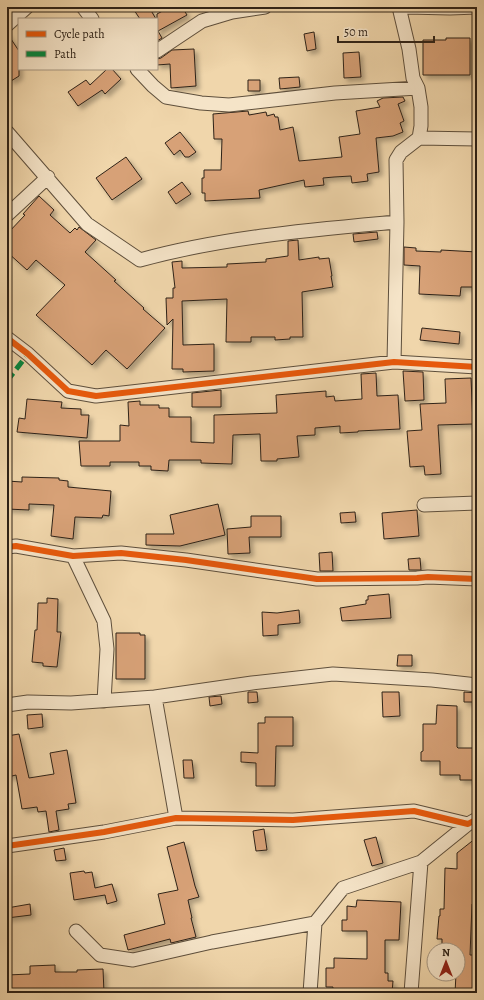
<svg xmlns="http://www.w3.org/2000/svg" width="484" height="1000" viewBox="0 0 484 1000" font-family="Alegreya,serif">
<style>
.building{fill:#d7a177;stroke:#2e2217;filter:url(#shadow)}
.lines{fill:none;stroke-linecap:round;stroke-linejoin:round}
.minor-casing{stroke:#5e4f3c;stroke-width:15}
.minor{stroke:#f5e4c8;stroke-width:13}
.quiet{stroke:#00873e;stroke-width:5;stroke-dasharray:10 5;stroke-linecap:butt}
.cycleway-casing{stroke:#f5e4c8;stroke-width:8}
.cycleway{stroke:#e8590c;stroke-width:6}
</style>
<defs>
<filter id="shadow"><feDropShadow dx="3.5" dy="3.5" stdDeviation="2" flood-color="#0004"/></filter>
</defs>
<rect width="100%" height="100%" fill="#f0d6ab"/>
<filter id="stains"><feTurbulence type="fractalNoise" baseFrequency=".005" numOctaves="4"/><feColorMatrix values="0 0 0 0 .2 0 0 0 0 .09 0 0 0 0 .02 0 0 0 .5 -.17"/></filter>
<radialGradient id="worn" r=".72"><stop offset=".6" stop-color="#630" stop-opacity="0"/><stop offset="1" stop-color="#630" stop-opacity=".3"/></radialGradient>
<path class="building" d="M132 7H149L156 19H140Z
M170 7H182L187 15 158 31 162 38 157 41V14Z
M314 32 316 49 307 51 304 34Z
M7 33 19 51V76L11 81 7 75Z
M446 38H470V75H423V40H446Z
M194 49 196 86 171 88 170 64 157 65V59L161 58 172 50Z
M359 52 361 77 344 78 343 53Z
M107 69H112L121 79 105 94 102 90 78 106 68 92 86 80 90 85Z
M299 77 300 87 280 89 279 78Z
M248 80H260V91H248Z
M403 97 405 101 398 104 404 121 400 123 403 132 393 136 376 138 379 172 367 174 368 181 352 183 351 176 334 177 323 178 324 185 305 187 304 180 259 190 260 198 205 201V193H202V178H204V170H221L222 139H214L213 114 248 111 249 115 266 112 267 116 274 114 275 117H278L280 130 293 127 299 161 342 157 339 137 360 134 356 111 380 107 377 101 383 98Z
M180 132 196 152 189 157H185L180 150 174 155 165 143Z
M126 157 142 179 112 200 96 178Z
M182 182 191 194 176 204 168 192Z
M39 196 54 210 50 215 70 233 75 228 77 230 79 227 96 240 85 252 116 280 114 281 144 308 143 309 165 328 127 369 106 350 92 365 36 315 65 285 36 260 27 270 7 252V234L25 215 23 214Z
M377 232 378 239 354 242 353 234Z
M298 240 299 260 319 257V259L329 258 332 276H331L333 287 302 292 303 337H290V339L275 340V337H251V342H226L227 299 182 301 183 345 214 344V371L183 372V369H172L173 319 167 325 166 298H173V288H175L172 262 182 261V268L227 267V264L266 262V259L288 256V241Z
M404 247 416 248V251L441 252V250L477 252V287H461L460 296 419 294 420 266 404 265Z
M422 328 460 332 459 344 420 340Z
M403 371 423 372 424 400 405 401Z
M376 373 377 396 398 395 400 429 358 431V432L340 433V426L315 428V435L297 436 299 457 277 459V461H261L260 434 233 435 232 464 201 463V460H169L168 471 151 470V466H139V462H110V466H81L79 441H120V425L129 426 128 402 140 401V405H159V408H169V417H191V442L214 443V415L277 413 276 395 326 391V397L334 396 335 401 362 399 361 374Z
M471 378 473 424 438 425 441 474 425 475 424 466 410 467 407 431 422 430 420 404 446 403 445 379Z
M221 390V407H192V393Z
M27 399 62 402 61 408 81 409V415H89L87 438 17 432 19 418 25 419Z
M22 477 59 478V480L68 481V487L111 491 109 516 103 515 102 518 75 517 73 539 51 536 54 505 29 504V510L7 509V481L22 482Z
M218 504 225 535 180 546 146 545V534H174L170 515Z
M417 510 419 536 384 539 382 513Z
M355 512 356 522 341 523 340 513Z
M251 516H281V537H249L250 553 228 554 227 529 251 527Z
M332 552 333 571H320L319 553Z
M420 558 421 570H409L408 559Z
M389 594 391 618 342 621 340 608 366 604V600H368V596Z
M47 598 58 599 57 632H61L57 667 43 666V663L32 662 35 630H37L38 603H47Z
M299 610 300 623 278 625V635L263 636 262 612 277 613Z
M116 633H140V635H145V679H116Z
M398 655H412V666H397Z
M248 692H257L258 702 248 703Z
M382 692H399L400 716 383 717Z
M464 692 477 693V702H464Z
M221 696 222 704 210 706 209 697Z
M437 705 457 706V747L458 748H477V780H460V775H440V761H421V752L423 751V724H436Z
M42 714 43 727 28 729 27 715Z
M265 717H293V746H276L275 786H256V763L241 762V752L258 753V723H265Z
M19 734 29 778 54 774 50 753 67 750 76 803 68 804 69 809 56 811 59 830 49 832 46 811 38 812 37 807 22 809 16 775 8 777 7 736Z
M183 760H192L194 778H184Z
M264 829 267 850 256 851 253 831Z
M376 837 383 863 372 866 364 840Z
M476 838 477 904H472L470 955H477V985L476 993H455L456 974H458V948H442V939H437L439 916H440V909H444L445 868 457 869V853Z
M184 842 195 886 199 897 188 900 192 918H191L196 937 171 943 170 939 128 950 124 935 165 924 158 894 178 890 167 847Z
M64 848 66 860 56 861 54 850Z
M84 871 85 873 92 872 95 888 112 884 117 901 107 904 105 895 74 900 70 873Z
M357 900 401 902 399 940H385V973H388V981H393L392 993H332L333 987H326V968H334V958L367 959V931H342V920H347V906L356 907Z
M30 904 31 915 7 918V908Z
M55 965V972H77V970L103 969 104 993H8L7 975 30 974V966Z"/>
<g class="lines">
<g class="minor-casing">
<path id="minor" d="M83 7 92 19
M407 7 450 8 477 7
M7 25 27 7
M157 51 202 21 232 12 265 7
M137 69 153 86 166 97 201 103 229 105 335 93 418 88
M7 132 87 224 140 260C224 237 310 230 397 222
M419 138 477 139
M7 215 48 177
M7 338 28 354 68 391 96 396 394 362 477 367
M394 362 397 222 396 160 401 152 419 138 421 126V107L418 88 413 78 409 49 399 7
M424 505 477 503
M7 547 16 546 73 556 121 553 186 560 317 579 417 578 428 577 477 579
M73 556 104 621 107 649 104 701
M155 697 176 818
M7 705 28 702 71 703 155 697 252 683 333 674 432 680 477 685
M7 846 104 832 176 818 293 820 414 811 468 824 477 819
M76 931 100 955 133 960 212 942 315 923
M310 993 315 923 343 888 421 862 468 824
M411 993 421 862"/>
</g>
<use href="#minor" class="minor"/>
<path class="quiet" d="M7 381 28 354"/>
<g class="cycleway-casing">
<path id="cycleway" d="M7 338 28 354 68 391 96 396 394 362 477 367
M7 547 16 546 73 556 121 553 186 560 317 579 417 578 428 577 477 579
M7 846 104 832 176 818 293 820 414 811 468 824 477 819"/>
</g>
<use href="#cycleway" class="cycleway"/>
</g>
<rect width="484" height="1000" fill="none" stroke="#f0d6ab" stroke-width="24"/>
<rect x="8" y="8" width="468" height="984" fill="none" stroke="#2e2217" stroke-width="2"/>
<rect x="12" y="12" width="460" height="976" fill="none" stroke="#2e2217"/>
<rect x="18" y="18" width="140" height="52" fill="#f5e4c8" stroke="#a59681"/>
<rect x="26" y="31" width="20" height="6" fill="#e8590c" stroke="#a59681"/>
<text x="54" y="38" font-size="12" fill="#2e2217">Cycle path</text>
<rect x="26" y="51" width="20" height="6" fill="#00873e" stroke="#a59681"/>
<text x="54" y="58" font-size="12" fill="#2e2217">Path</text>
<g transform="translate(446 962)"><circle r="19" fill="#f5e4c8" stroke="#a59681"/>
<path d="M0-3L7 15L0 10L-7 15Z" fill="#8f2418"/>
<text y="-6" font-size="11" font-weight="bold" text-anchor="middle" fill="#2e2217">N</text>
</g>
<path d="M338 36v6h96v-6" fill="none" stroke="#2e2217" stroke-width="2"/>
<text x="344" y="36" font-size="12" fill="#2e2217" stroke="#f5e4c8" stroke-width="3" paint-order="stroke">50 m</text>
<rect width="100%" height="100%" filter="url(#stains)"/>
<rect width="100%" height="100%" fill="url(#worn)"/>
</svg>
